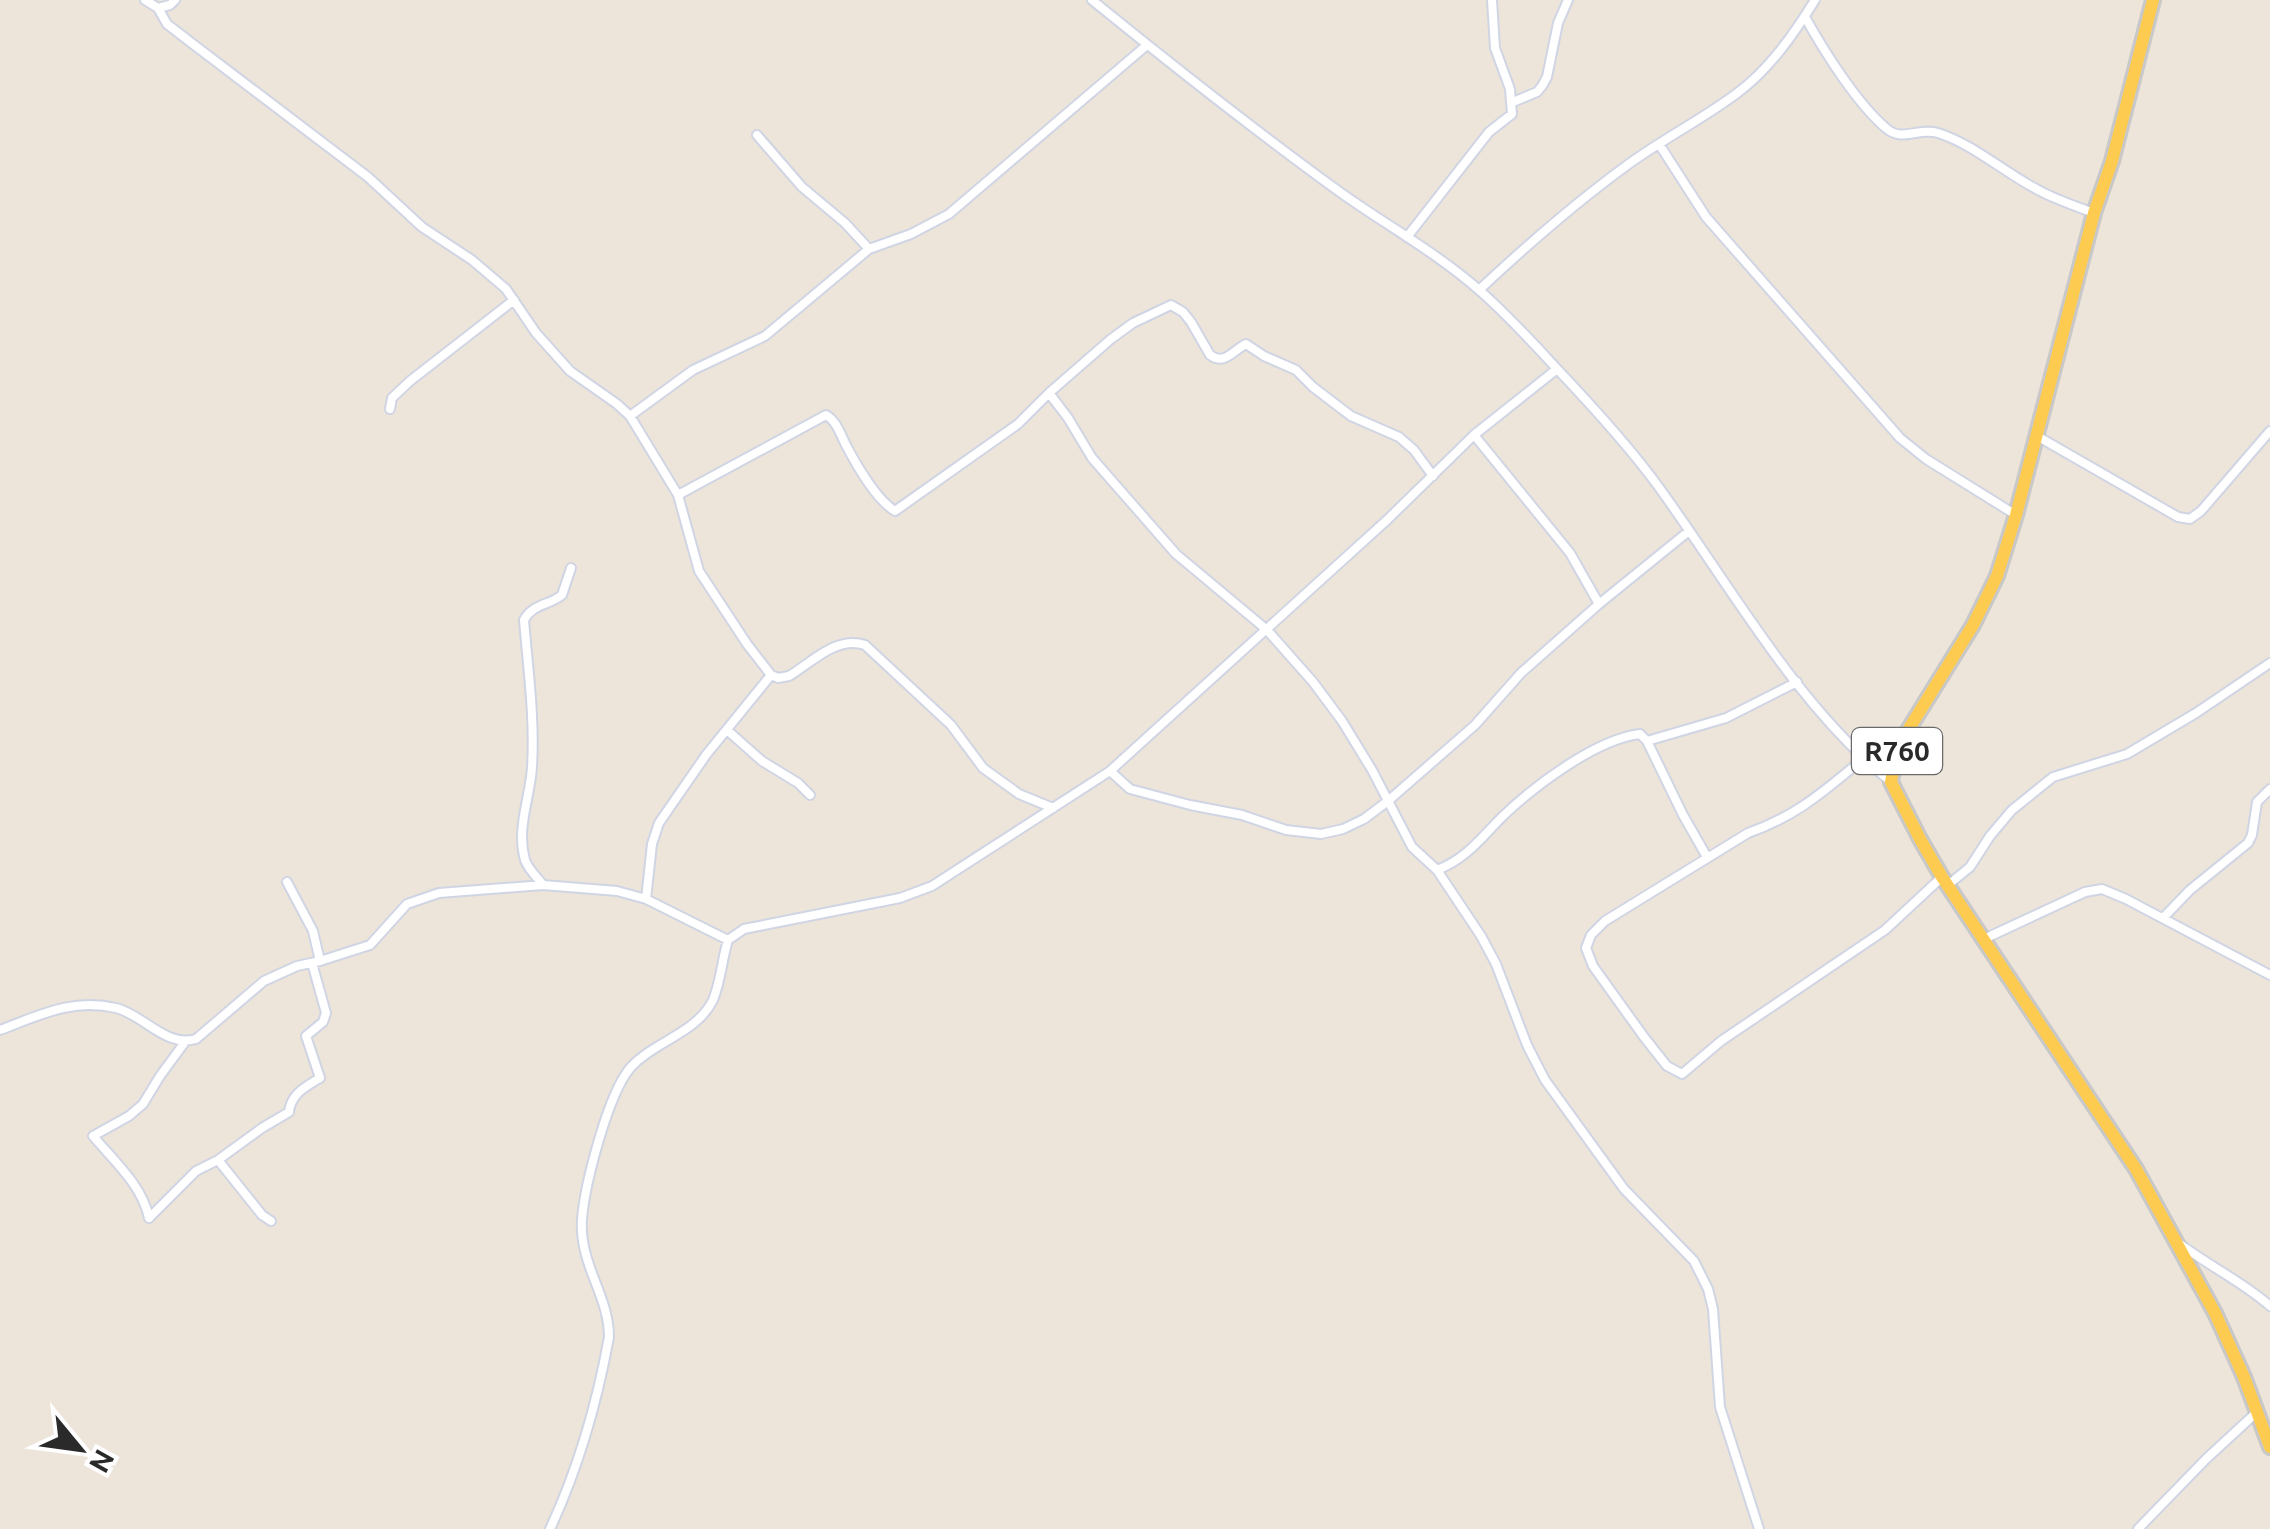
<svg xmlns="http://www.w3.org/2000/svg" width="2270" height="1529" viewBox="0 0 2270 1529" font-family="Ubuntu,sans-serif">
<style>
.lines{fill:none;stroke-linecap:round;stroke-linejoin:round}
.street-casing{stroke:#d0d5e4;stroke-width:12}
.primary-casing{stroke:#c8c8c8;stroke-width:18}
.street{stroke:#fff;stroke-width:8}
.primary{stroke:#fdcb50;stroke-width:12}
.labels{text-anchor:middle;stroke-width:9;stroke-linejoin:round;paint-order:stroke}
.shield{fill:#fff;stroke:#6a6a6a;stroke-width:2.5}
.shield-label{font-size:28px;font-weight:bold;fill:#2a2a2a}
</style>
<rect width="100%" height="100%" fill="#ede4da"/>
<g class="lines">
<g class="street-casing">
<path id="street" d="M145 0 158 8 170 5 175 0
M1092 0C1172 65 1253 129 1337 190 1384 224 1436 252 1479 290 1508 315 1534 344 1559 371 1594 408 1628 445 1658 486 1730 585 1795 704 1891 782
M158 8 167 24 189 41 368 177 422 227 472 260 506 289 536 333 570 371 617 404 630 416 678 495 699 571 747 644 771 675 778 678 789 676C811 663 837 635 865 645L951 725 983 768 1019 794 1053 808
M1805 17C1824 51 1857 104 1887 129 1903 142 1919 127 1938 133 1976 145 2008 176 2044 193 2060 201 2078 207 2094 213
M1513 102 1537 92 1542 86 1547 77 1558 23 1568 0
M757 135 802 187 845 223 869 249
M1659 144 1706 217 1900 438 1926 459 2016 515
M1407 237 1489 132 1512 114 1510 89 1495 48 1492 0
M1479 290C1526 246 1574 204 1626 166 1661 140 1701 120 1736 94 1769 70 1794 34 1815 0
M1049 393 1068 418 1092 458 1176 554 1267 630 1313 682 1342 721 1372 770 1412 847 1437 870 1481 936 1496 964 1527 1045 1545 1080 1624 1189 1694 1261 1708 1289 1713 1309 1720 1407 1759 1529
M390 409 392 398 410 381 514 300
M630 416 693 370 765 336 869 249 911 234 949 214 1147 45
M1474 435 1570 553 1599 604
M2037 436 2178 517 2190 519 2201 511 2270 431
M678 495 826 415C837 421 841 436 847 447 857 466 877 500 895 511L1018 424 1049 393 1111 339 1133 323 1171 305 1183 312 1191 322 1210 355C1225 366 1233 350 1246 344L1264 356 1296 370 1313 387 1351 416 1399 437 1414 450 1433 476
M727 730 762 761 798 783 810 795
M1647 741 1726 718 1797 682
M1863 759C1824 791 1797 816 1748 833L1605 921 1591 935 1586 948 1593 966 1644 1037 1667 1066 1682 1074 1721 1041 1885 930 1942 877
M1110 771 1130 789 1190 805 1242 815 1286 830 1321 834 1343 829 1364 819 1388 801 1475 725 1521 673 1599 604 1689 531
M1437 870C1466 859 1481 838 1502 817 1533 787 1596 739 1640 734L1647 741 1683 815 1707 857
M287 882 313 931 320 961
M543 885C537 877 528 869 525 860 516 828 530 799 532 767 535 718 528 669 524 620 532 604 550 605 562 595L571 568
M1948 885 1970 867 1990 836 2012 810 2053 777 2127 754 2196 713 2270 663
M646 899 652 844 659 823 706 755 771 675
M2163 918 2190 890 2248 843 2252 835 2257 802 2270 789
M1984 939 2085 892 2102 889 2126 899 2270 975
M0 1030C40 1015 72 998 116 1008 144 1015 166 1048 196 1039L264 981 297 966 320 961 370 945 407 904 439 893 543 885 617 891 646 899 728 940
M218 1160 262 1128 289 1112C291 1094 305 1087 320 1078L306 1036 323 1022 326 1013 312 963
M149 1218C142 1185 114 1161 93 1136L129 1116 143 1104 160 1076 185 1042
M149 1218 196 1171 218 1160 262 1215 271 1221
M2180 1244C2209 1266 2243 1282 2270 1306
M550 1529C578 1469 597 1403 609 1337 609 1295 579 1265 582 1219 585 1184 608 1093 631 1067 655 1041 697 1033 713 1000 721 981 722 959 728 940L744 929 900 898 932 886 1110 771 1387 520 1474 435 1557 369
M2138 1529 2206 1459 2257 1412"/>
</g>
<g class="primary-casing">
<path id="primary" d="M2153 0 2112 161 2094 213 2016 515 1997 576 1973 625 1897 748 1891 782 1920 839 1942 877 2136 1169 2215 1313 2244 1377 2270 1447"/>
</g>
<use href="#street" class="street"/>
<use href="#primary" class="primary"/>
</g>
<g class="labels">
<rect class="shield" x="1852" y="728" width="90" height="46" rx="8"/>
<g class="shield-label">
<text x="1897" y="761">R760</text>
</g>
</g>
<g transform="translate(80 1449) rotate(119)" stroke="#ffffff" stroke-width="8" paint-order="stroke">
<path d="M0-8L18 38L0 25L-18 38Z" fill="#2a2a2a"/>
<text y="-15" font-size="28" font-weight="bold" text-anchor="middle" fill="#2a2a2a">N</text>
</g>
</svg>
